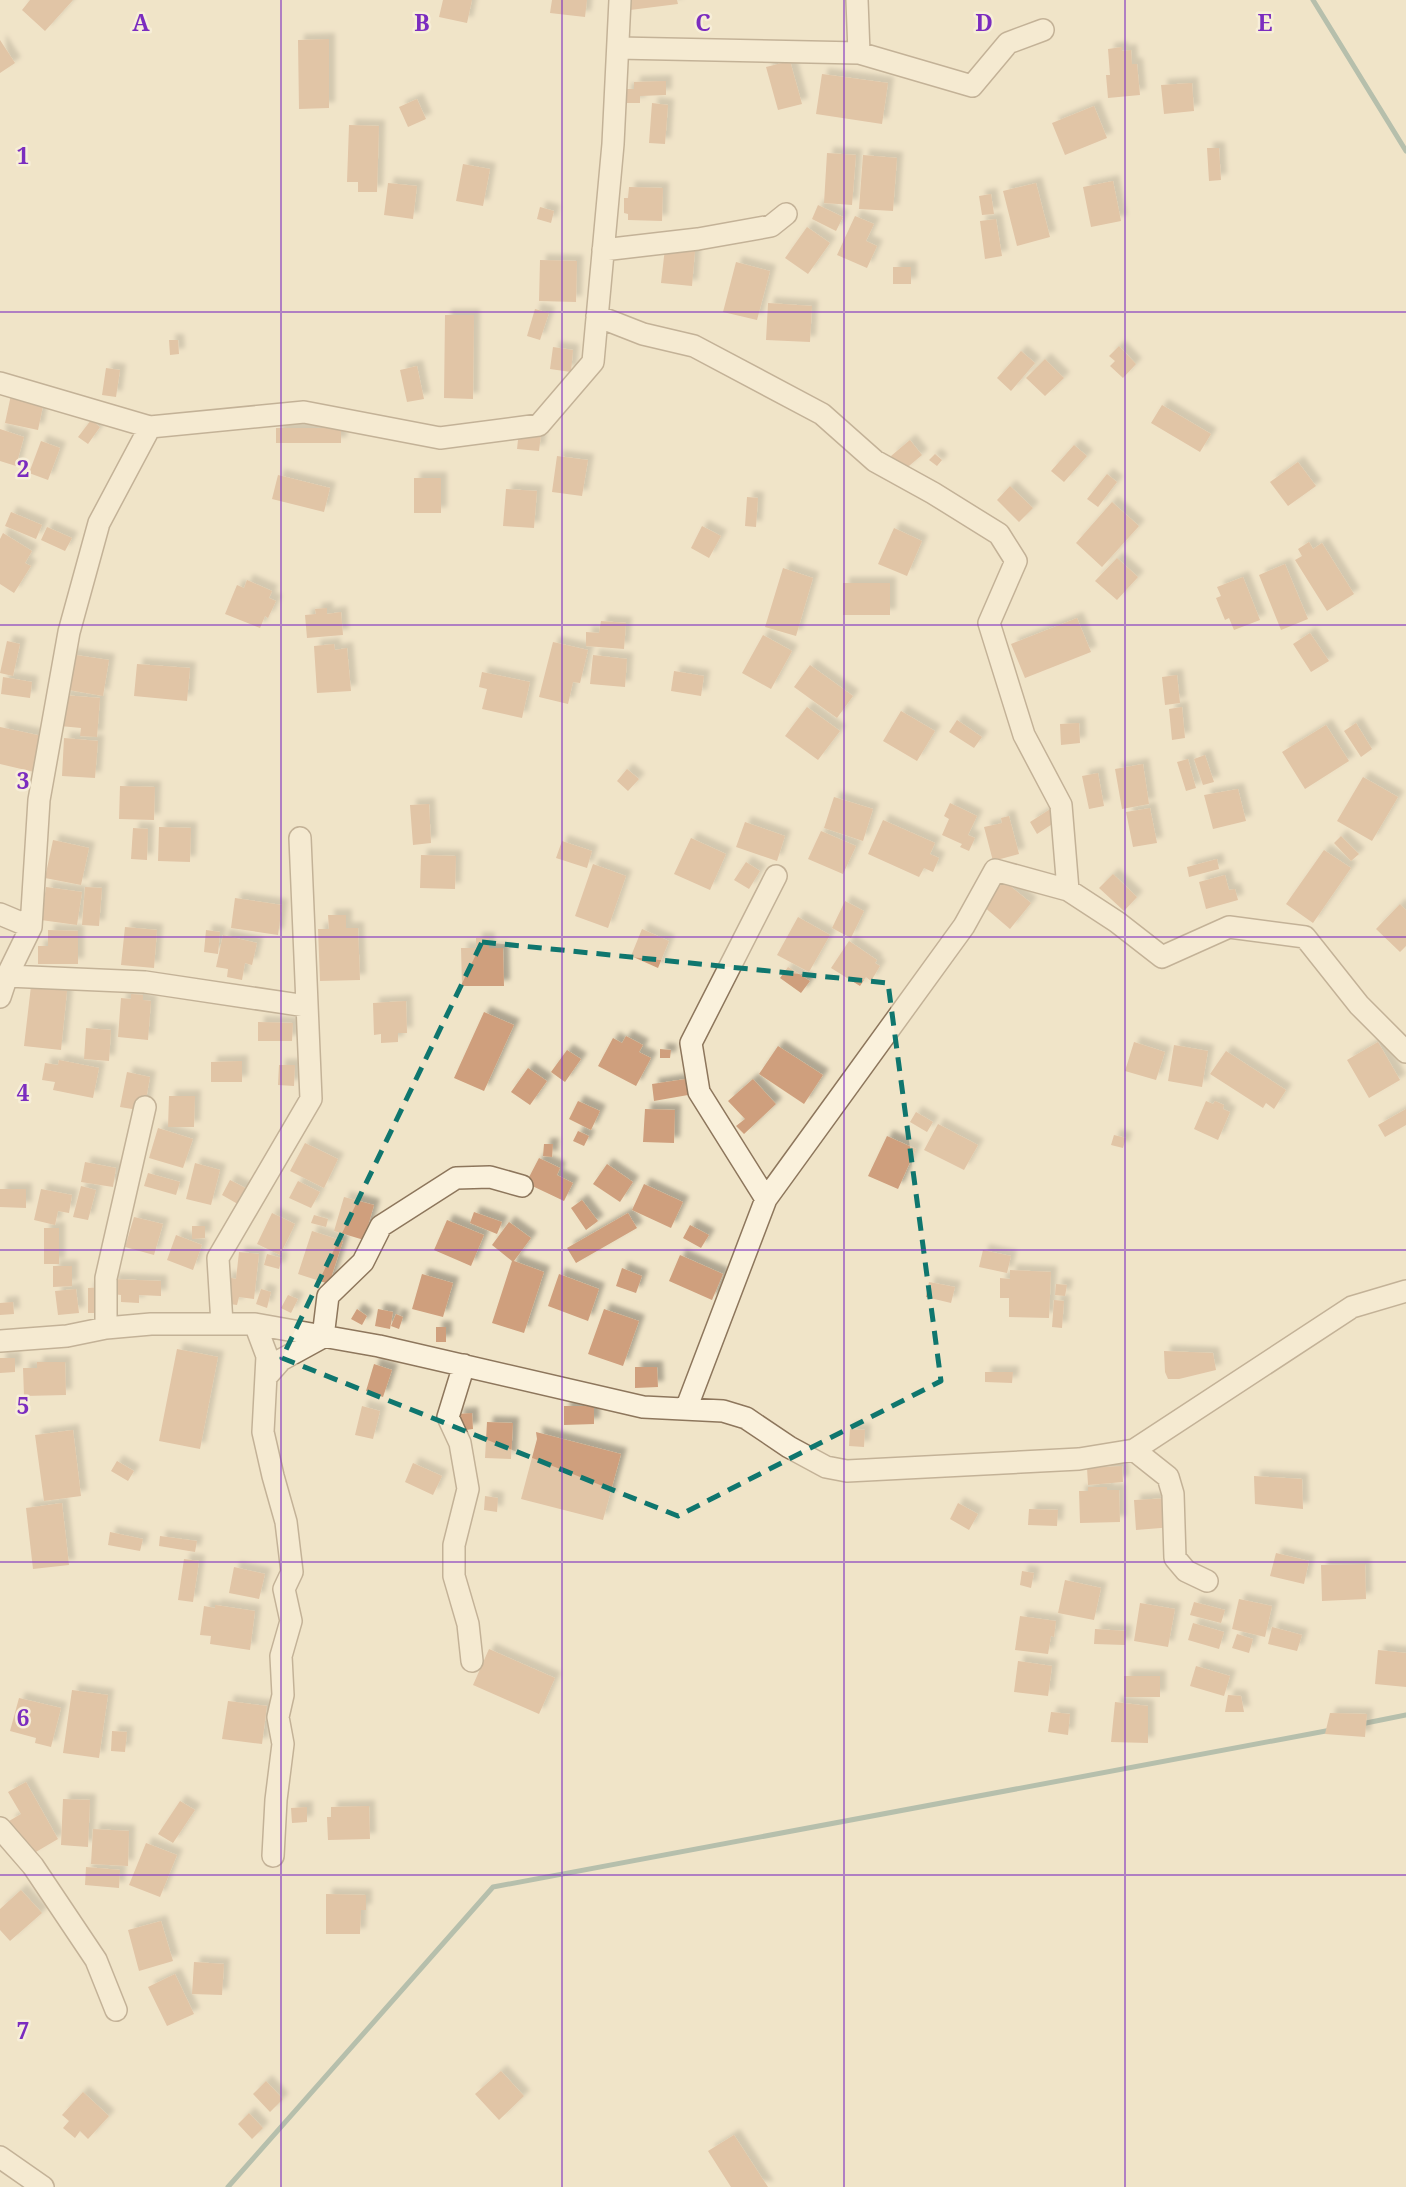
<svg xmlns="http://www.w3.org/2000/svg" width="1406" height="2187" viewBox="0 0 1406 2187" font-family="'Noto Serif',serif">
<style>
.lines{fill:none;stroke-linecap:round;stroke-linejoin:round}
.stream{stroke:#6f938a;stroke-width:5}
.building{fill:#cf9f7d;filter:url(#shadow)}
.minor-casing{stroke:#8d765c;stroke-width:24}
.minor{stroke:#faf1dc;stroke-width:21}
.marked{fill:none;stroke:#0f766e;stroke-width:5;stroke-dasharray:14 9;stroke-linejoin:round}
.grid{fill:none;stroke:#7b2cbf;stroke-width:2;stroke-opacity:0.55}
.grid-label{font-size:23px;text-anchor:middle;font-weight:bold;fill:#7b2cbf;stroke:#f7eed8;stroke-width:5;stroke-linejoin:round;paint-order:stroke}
</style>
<defs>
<filter id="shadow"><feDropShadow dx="6" dy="-6" stdDeviation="2" flood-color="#0004"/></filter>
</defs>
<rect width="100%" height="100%" fill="#f0e4c8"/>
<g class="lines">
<path class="stream" d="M1313 0 1406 151
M1361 1724 1406 1715
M228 2187 493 1887 1331 1730"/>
</g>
<path class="building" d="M30 0H73L45 31 22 10Z
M443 0H472L467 23 439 17Z
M552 0H587L585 17 550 13Z
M629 0H677L678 4 630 10Z
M329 39V108L299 109 298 40Z
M0 40 15 63 0 73Z
M1122 47V51L1131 50 1132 64H1137L1140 95 1108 98 1106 75H1110L1108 49Z
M790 61 802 104 778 110 766 67Z
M822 74 888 83 882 124 816 114Z
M666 81V95L640 96V103H626L625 89H634V82Z
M1192 83 1194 111 1164 114 1161 85Z
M417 99 426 119 408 127 399 107Z
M652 103 668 105 665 144 649 143Z
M1094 106 1107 138 1065 155 1052 123Z
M349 125 379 126 377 192H358V182H347Z
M1207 148H1219L1221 180 1209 181Z
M827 153 856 155 852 205 824 203Z
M863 155 897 158 893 211 859 209Z
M463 164 490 169 483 206 456 201Z
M1113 181 1121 221 1091 227 1083 187Z
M388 183 417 186 413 219 384 215Z
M1036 183 1050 237 1017 246 1003 191Z
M629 187 663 188 662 221 628 220V214L624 213V198H628Z
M991 194 994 214 982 215 979 196Z
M818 205 843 217 836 231 812 219Z
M540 207 554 211 551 223 537 219Z
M855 216 874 224 866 241 877 246 867 268 837 255Z
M996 219 1002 256 985 259 980 221Z
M807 227 830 243 808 274 785 258Z
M665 248 695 251 692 286 661 283Z
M540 260 577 261 576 302 539 301Z
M736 262 770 271 757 320 723 312Z
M893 267H911V284H893Z
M768 303 812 306 810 342 766 340Z
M535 309 549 313 540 340 527 336Z
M445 315H474L473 399 444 398Z
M169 340H178L179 354 170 355Z
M1119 346 1136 364 1123 378 1110 366 1115 361 1109 356Z
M553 347 573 350 571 372 550 369Z
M1021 351 1035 363 1011 391 997 378Z
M1045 359 1064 378 1045 396 1026 378Z
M417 366 424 399 407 402 400 370Z
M106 368 120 370 116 397 102 395Z
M11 395 44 401 38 430 5 423Z
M1162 405 1211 434 1200 452 1151 423Z
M91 420 100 427 88 444 78 437Z
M276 428H341V443H276Z
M0 429 24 437 16 466 0 461Z
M519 431 541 434 539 451 517 449Z
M910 440 922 455 903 471 891 456Z
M41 441 60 448 48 480 29 473Z
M1074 445 1087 456 1064 482 1051 471Z
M935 454 942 460 937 466 929 460Z
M557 456 588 460 582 496 552 492Z
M1298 462 1316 486 1288 506 1270 482Z
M1107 474 1117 482 1098 507 1087 499Z
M278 475 330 488 324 512 272 499Z
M414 478H441V513H414Z
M1010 486 1033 508 1019 522 997 500Z
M506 489 537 491 534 528 503 526Z
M747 497 758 498 756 527 745 526Z
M1112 502 1139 526 1102 567 1076 543Z
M11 512 42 525 36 539 5 526Z
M702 526 721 536 709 558 691 548Z
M47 527 72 538 65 551 41 540Z
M894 528 922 541 907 576 878 564Z
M3 533 32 551 25 563 31 566 14 593 0 584V539Z
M1309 542 1313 549 1322 543 1354 594 1327 611 1295 560 1302 556 1298 549Z
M1117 558 1138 577 1117 600 1095 581Z
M1285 564 1308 619 1281 630 1259 575Z
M783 568 813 578 796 636 765 627Z
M1243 577 1260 620 1234 630 1229 618 1225 620 1216 598 1221 596 1217 587Z
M247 580 272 591 269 598 276 601 268 618 265 616 260 628 225 614 237 585 244 588Z
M843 583H890V615H843Z
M327 608V614L341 612 343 635 307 638 305 615 316 614 315 609Z
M1077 618 1091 652 1025 678 1011 644Z
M601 621 626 623 624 649 586 646V632L599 633Z
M1310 633 1329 661 1311 672 1293 644Z
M763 635 792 651 771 689 742 673Z
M7 641 20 644 13 676 0 673Z
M553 642 588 650 580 683 573 682 568 704 539 697Z
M334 644 335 650 347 648 351 691 317 693 314 646Z
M69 654 109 660 103 696 63 689Z
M593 655 627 659 625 687 590 684Z
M137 664 190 668 187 701 134 696Z
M810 665 853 696 837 718 794 687Z
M674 671 704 676 701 696 671 691Z
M482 672 530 682 522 718 482 709 487 689 479 687Z
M1177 675 1180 703 1165 705 1162 677Z
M3 677 32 682 30 698 1 694Z
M63 695 100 698 97 737 80 736 81 728 60 726Z
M807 707 840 731 818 760 785 736Z
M1182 707 1185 738 1172 740 1169 709Z
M901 711 935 731 917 761 883 741Z
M957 720 982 737 974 748 949 732Z
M1079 723 1080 743 1061 745 1060 724Z
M1356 723 1372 749 1361 757 1344 731Z
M1326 725 1349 761 1305 789 1282 752Z
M0 727 42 736 34 772 0 764Z
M64 738 98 741 95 778 62 776Z
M1205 755 1214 782 1203 785 1194 759Z
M1188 759 1196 788 1186 791 1177 762Z
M1143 764 1149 804 1122 809 1115 769Z
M627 769 639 779 628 791 617 781Z
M1098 773 1104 806 1089 809 1082 776Z
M1363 777 1398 797 1372 841 1337 821Z
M120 786 155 787 154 820 119 819Z
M1238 789 1246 821 1213 829 1204 795Z
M834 797 873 809 863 841 824 828Z
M950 803 977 816 968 835 975 838 969 851 960 847 962 844 942 835 949 819 944 816Z
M429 804 431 843 413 845 410 805Z
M1052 808 1060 819 1037 834 1030 822Z
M1150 808 1157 843 1133 847 1126 812Z
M1009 816 1019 854 993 861 984 827 1002 823 1001 818Z
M883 820 935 843 930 854 939 858 933 872 924 868 919 877 868 854Z
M745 822 785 836 777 861 736 847Z
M159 827 191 828 190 862 158 861Z
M133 828 148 829 147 860 131 859Z
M821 831 856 846 843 874 808 859Z
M1341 836 1359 854 1351 861 1334 843Z
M691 838 726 854 710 890 674 874Z
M53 840 89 848 81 885 45 878Z
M562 841 592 851 587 868 556 858Z
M1324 850 1351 868 1313 923 1286 904Z
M421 855 456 856 455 889 420 888Z
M1217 859 1219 869 1189 877 1187 867Z
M746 862 760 871 749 889 734 880Z
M593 864 626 876 608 928 575 916Z
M1113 874 1137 897 1124 911 1099 888Z
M1225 875 1229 890 1235 889 1238 900 1206 909 1199 882Z
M1004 881 1031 903 1010 929 983 906Z
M46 887 82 892 77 925 41 920Z
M85 887 102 888 99 926 82 925Z
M235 898 282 905 278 935 231 928Z
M845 901 864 911 851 938 832 928Z
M1400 904 1406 910V946L1400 952 1376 929Z
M328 915H346V928H358L360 980 320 981 318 929H329Z
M798 917 830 935 809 972 777 955Z
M125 927 157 930 154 968 121 965Z
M642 929 669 941 658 968 631 956Z
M48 930 78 931V964H38V946H48Z
M206 930 220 932 218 954 204 952Z
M223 935 257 943 252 965 245 963 242 980 227 977 228 969 216 967Z
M476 938H489V948H503L504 986H462L461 948H476Z
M849 941 877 960 875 963 880 966 871 981 866 977 860 986 831 968Z
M788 967 810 981 801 993 780 978Z
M31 986 67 991 61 1050 24 1046Z
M131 994 143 995V1000L151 1001 148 1040 118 1037 121 998 131 999Z
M406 1001 407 1033H398V1042L381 1043V1034L374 1035 373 1003Z
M484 1012 514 1025 484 1091 454 1078Z
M258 1022 293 1023 292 1041H258Z
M86 1028 111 1030 109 1061 84 1059Z
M626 1036 643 1045 639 1052 651 1058 636 1086 598 1066 613 1038 622 1043Z
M1134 1042 1165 1052 1156 1080 1125 1071Z
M1378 1042 1400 1080 1369 1098 1347 1060Z
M1174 1045 1208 1051 1202 1087 1168 1081Z
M778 1046 823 1075 804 1104 759 1074Z
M660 1049 671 1050 670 1058H660Z
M567 1050 581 1059 565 1082 551 1072Z
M1226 1051 1286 1090 1274 1109 1266 1103 1263 1108 1210 1074Z
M59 1060 99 1068 93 1098 53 1090 55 1082 42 1080 45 1063 58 1065Z
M242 1061V1082H211V1062Z
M279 1065H295L294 1086 278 1085Z
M528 1068 547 1081 530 1105 511 1092Z
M127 1072 150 1077 144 1111 120 1107Z
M686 1079 688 1095 654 1101 652 1084Z
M753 1079 776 1104 744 1134 736 1126 745 1119 728 1101Z
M169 1096H195L194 1127H168Z
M578 1101 600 1111 591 1130 569 1119Z
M1206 1101 1213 1104 1215 1101 1224 1105 1223 1109 1230 1112 1218 1140 1194 1129Z
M645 1109 675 1110 674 1143 643 1142Z
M1406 1109V1125L1385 1137 1378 1125Z
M916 1112 933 1122 927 1132 910 1122Z
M938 1124 978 1145 964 1170 924 1150Z
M158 1128 193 1139 183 1168 149 1158Z
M578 1131 589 1136 584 1146 573 1141Z
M1114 1135 1126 1138 1123 1148 1111 1145Z
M887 1136 916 1149 898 1189 868 1176Z
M305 1143 338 1159 324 1188 290 1171Z
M544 1144H553L552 1157 543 1156Z
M539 1158 560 1168 557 1175 573 1183 564 1201 526 1183Z
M85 1162 116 1168 113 1187 81 1182Z
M195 1163 220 1170 211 1205 186 1199Z
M607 1164 633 1182 620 1202 593 1184Z
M148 1173 180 1182 176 1195 144 1186Z
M230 1180 251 1191 243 1207 222 1195Z
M298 1181 320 1192 311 1208 289 1198Z
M644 1184 683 1202 671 1228 632 1210Z
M81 1186 96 1190 88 1220 73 1217Z
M0 1189H26V1208L0 1207Z
M41 1189 72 1195 69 1213 58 1211 55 1225 34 1220Z
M344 1197 374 1205 364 1240 334 1231Z
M582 1200 598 1221 586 1230 571 1208Z
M474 1212 502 1222 497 1234 470 1223Z
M272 1213 295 1224 280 1255 257 1244Z
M628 1213 637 1228 576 1263 567 1248Z
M314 1215 328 1219 326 1227 311 1223Z
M134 1217 163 1224 154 1255 125 1247Z
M447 1220 484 1235 471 1266 434 1250Z
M509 1222 531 1238 514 1261 544 1272 524 1333 492 1323 512 1261 492 1245Z
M690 1225 709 1235 701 1248 683 1238Z
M192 1226H205V1238L192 1239Z
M44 1228H59V1264H44Z
M312 1231 343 1241 329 1284 298 1274Z
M176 1235 202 1245 193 1270 167 1260Z
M983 1250 1011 1256 1007 1273 979 1267Z
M239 1252 259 1254 254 1299 239 1297 237 1305 222 1303 226 1277 236 1279Z
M267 1254 282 1258 279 1269 264 1265Z
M680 1255 723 1274 712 1300 669 1281Z
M53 1266H72V1286L53 1287Z
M622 1268 642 1276 636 1293 616 1286Z
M1010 1270 1051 1272 1049 1318 1009 1317V1298H1000V1278L1010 1279Z
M422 1274 453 1283 443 1317 412 1309Z
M559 1274 599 1289 588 1321 548 1306Z
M112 1279 161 1281V1296L139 1295V1303L121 1302V1295L112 1294Z
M929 1282 955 1287 951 1303 926 1297Z
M1056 1284 1067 1285 1065 1296 1055 1295Z
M102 1287V1313H88V1288Z
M76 1289 79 1313 58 1315 55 1291Z
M261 1289 271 1292 267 1308 256 1304Z
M288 1295 298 1299 291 1313 281 1308Z
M1054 1300 1064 1301 1062 1328 1052 1327Z
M13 1302 14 1314 0 1315V1303Z
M357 1309 367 1316 362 1325 351 1319Z
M378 1309 393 1312 390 1329 375 1326Z
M604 1309 639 1321 623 1366 588 1354Z
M396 1314 403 1317 399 1329 391 1326Z
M436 1327H446V1342H436Z
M177 1349 218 1357 200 1449 159 1441Z
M1164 1351 1213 1353 1216 1370 1179 1379H1168L1165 1372Z
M0 1358H15V1372L0 1373Z
M37 1362H65L66 1395 24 1396 23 1368H37Z
M374 1364 392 1370 383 1397 366 1391Z
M635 1367H657L658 1387 635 1388Z
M985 1372H1013L1012 1383 985 1382Z
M362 1406 380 1411 373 1439 355 1435Z
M564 1406H594V1424L564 1425Z
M472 1413 473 1429 459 1431 457 1414Z
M487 1422 513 1423 511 1459 485 1458Z
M850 1429 865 1430 864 1447 849 1446Z
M73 1430 81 1496 44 1501 35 1435Z
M536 1432 621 1454 603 1520 521 1499 537 1439Z
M117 1461 134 1471 128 1481 111 1471Z
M413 1463 442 1476 433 1495 405 1482Z
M1122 1466 1123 1482 1088 1485 1087 1468Z
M1254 1476 1302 1479 1303 1509 1255 1504Z
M1088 1487H1107V1490H1119L1120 1522 1080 1523 1079 1491H1088Z
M485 1496 498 1498 497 1512 484 1510Z
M1171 1498 1173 1527 1136 1530 1134 1500Z
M62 1503 69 1565 33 1569 26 1508Z
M958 1503 978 1514 969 1530 950 1519Z
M1029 1509 1058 1510 1057 1526 1028 1525Z
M110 1532 143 1539 140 1551 108 1545Z
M160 1536 197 1541 195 1552 159 1546Z
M1276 1553 1309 1561 1304 1584 1270 1576Z
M184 1559 199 1561 193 1602 178 1600Z
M1365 1564 1366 1599 1322 1601 1321 1565Z
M234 1567 265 1574 259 1599 229 1593Z
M1022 1571 1034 1573 1031 1588 1020 1585Z
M1065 1580 1101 1588 1094 1620 1058 1613Z
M1239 1599 1272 1606 1265 1637 1232 1629Z
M1194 1602 1225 1610 1221 1623 1190 1615Z
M1140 1603 1175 1609 1168 1647 1134 1641Z
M215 1605 255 1611 250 1650 210 1644 211 1636 200 1635 204 1606 215 1608Z
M1020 1616 1056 1621 1054 1637 1051 1636 1048 1654 1015 1650Z
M1193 1623 1224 1632 1219 1649 1188 1640Z
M1272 1627 1302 1635 1297 1651 1268 1644Z
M1095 1629 1126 1631 1125 1645 1094 1644Z
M1237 1634 1253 1639 1249 1653 1232 1648Z
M489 1649 555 1678 539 1714 473 1685Z
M1378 1650 1406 1653V1687L1375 1684Z
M1018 1661 1052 1666 1048 1696 1014 1692Z
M1196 1666 1230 1676 1224 1696 1190 1686Z
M1124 1676H1160V1697H1124Z
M72 1690 108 1695 99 1758 63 1753Z
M1228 1695 1241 1696 1244 1712H1225Z
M19 1698 61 1708 51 1747 35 1743 36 1738 10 1731Z
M228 1701 267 1706 262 1744 222 1739Z
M1115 1702 1148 1706V1743L1111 1742Z
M1051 1712 1070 1714 1068 1735 1048 1732Z
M1330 1713 1367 1714 1365 1737 1325 1734Z
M112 1731 127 1732 125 1752 111 1751Z
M26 1782 58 1839 29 1856 9 1821 21 1814 8 1792Z
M63 1799 90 1800 88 1847 61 1845Z
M180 1801 195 1810 173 1843 158 1834Z
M369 1806 370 1839 328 1840 327 1817H331V1807Z
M307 1807V1822L292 1823 291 1808Z
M93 1829 129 1831 128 1866 91 1864Z
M146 1843 177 1855 160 1897 129 1885Z
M86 1867 120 1870 119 1888 85 1885Z
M21 1890 42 1913 10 1941 0 1930V1909Z
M326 1894 366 1895V1910H361L360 1934H326Z
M161 1921 173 1961 139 1971 128 1930Z
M194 1962 224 1964 222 1995 192 1994Z
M175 1974 194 2014 167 2026 148 1987Z
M501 2071 524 2096 499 2120 475 2094Z
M266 2081 283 2099 270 2112 253 2094Z
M83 2092 109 2116 88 2139 80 2131 75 2138 63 2128 69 2121 62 2115Z
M249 2113 263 2128 252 2139 238 2124Z
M734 2135 768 2187H731L708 2151Z"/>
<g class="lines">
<g class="minor-casing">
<path id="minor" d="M857 0 859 53
M618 48 859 53 972 86 1008 43 1043 30
M603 250 698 239 771 226 786 214
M597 316 643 334 694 346 822 414 875 461 933 493 999 534 1016 561 989 623 1024 735 1061 805 1068 890
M0 383 150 427 304 412 440 438 539 425 593 362 613 144 620 0
M0 914 31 927
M7 976 145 982 306 1006
M0 997 7 976 31 927 39 800 69 632 99 523 150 427
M766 1199 699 1092 691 1043 776 876
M222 1324 218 1258 311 1099 300 838
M255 1324 267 1356 263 1432 273 1476 286 1522 292 1572 284 1589 291 1621 281 1656 283 1695 278 1717 283 1744 276 1800 273 1856
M106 1328V1278L145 1107
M0 1341 67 1336 106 1328 151 1324H255L379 1346 643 1407 723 1411 746 1418 789 1447 826 1467 847 1471 1079 1459 1134 1450 1352 1307 1406 1291
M464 1365 448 1417 460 1443 468 1489 454 1545V1576L468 1624 472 1661
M266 1377 281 1360 323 1337 328 1296 363 1262 381 1226 456 1178 490 1177 522 1186
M686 1409 766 1199 964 926 995 870 1068 890 1117 922 1162 957 1229 927 1305 937 1359 1005 1406 1052
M1134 1450 1168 1477 1173 1494 1175 1558 1186 1571 1207 1581
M0 1828 33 1866 96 1960 116 2010
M0 2157 43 2187"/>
</g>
<use href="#minor" class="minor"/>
</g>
<path d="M0 0H1406V2187H0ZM482 942 888 983 941 1381 678 1516 282 1358Z" fill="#f0e4c8" fill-opacity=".55" fill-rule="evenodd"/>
<path class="marked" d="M482 942 888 983 941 1381 678 1516 282 1358Z"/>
<path class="grid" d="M281 0V2187M562 0V2187M844 0V2187M1125 0V2187M0 312H1406M0 625H1406M0 937H1406M0 1250H1406M0 1562H1406M0 1875H1406"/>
<g class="grid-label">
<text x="141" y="31">A</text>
<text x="422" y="31">B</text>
<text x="703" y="31">C</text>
<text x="984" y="31">D</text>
<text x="1265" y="31">E</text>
<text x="23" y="164">1</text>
<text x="23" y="477">2</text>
<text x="23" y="789">3</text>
<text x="23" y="1101">4</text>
<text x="23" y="1414">5</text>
<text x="23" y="1726">6</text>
<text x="23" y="2039">7</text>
</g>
</svg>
